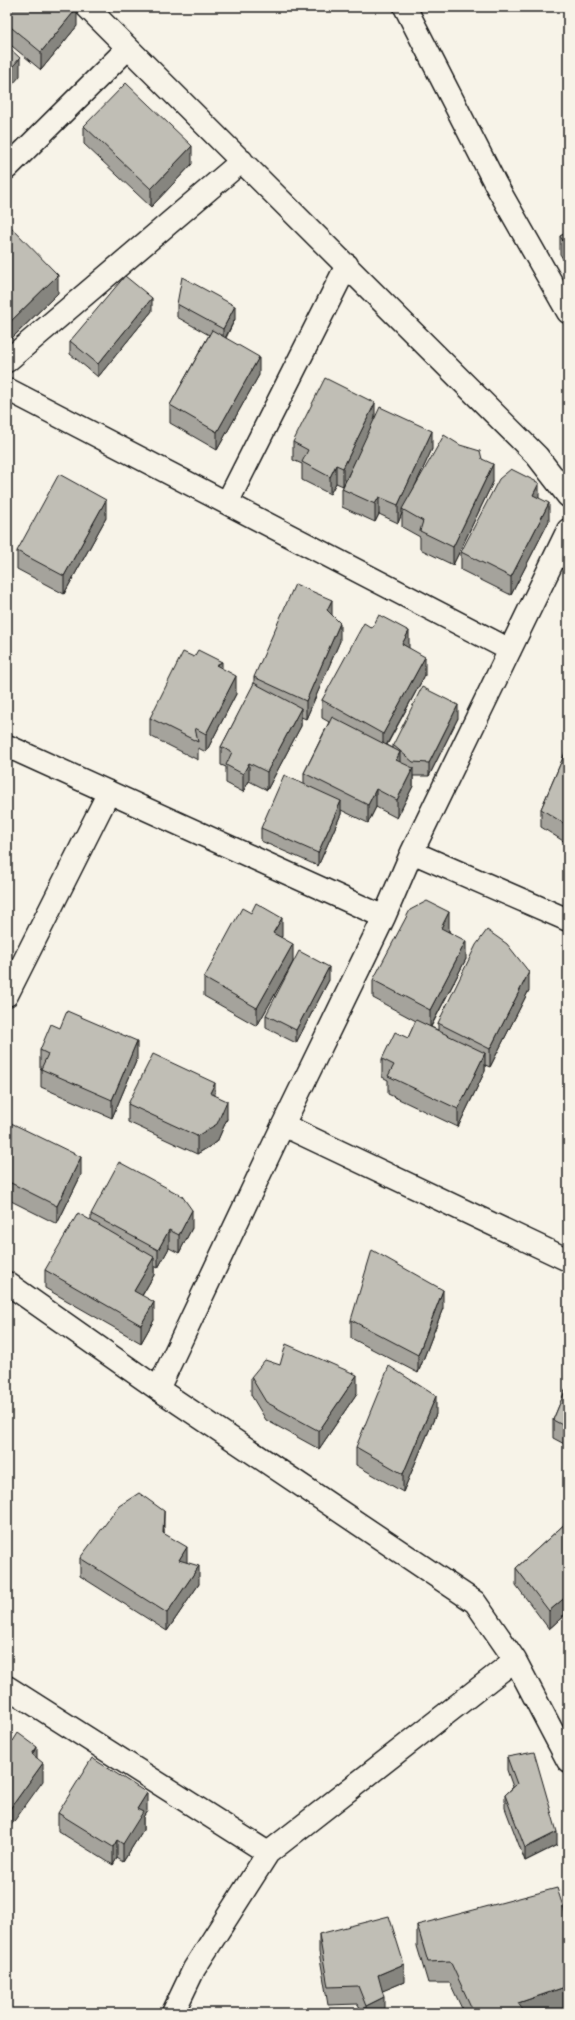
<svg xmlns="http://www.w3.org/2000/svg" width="575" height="2020" viewBox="0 0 575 2020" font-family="Delius,sans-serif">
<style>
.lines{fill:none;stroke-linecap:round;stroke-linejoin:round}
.minor-casing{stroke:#1c1c1c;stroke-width:25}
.minor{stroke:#f7f3e8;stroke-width:22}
.wall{fill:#a5a39c;stroke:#1c1c1c}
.shaded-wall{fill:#86857f;stroke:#1c1c1c}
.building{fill:#c0beb5;stroke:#1c1c1c}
</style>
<rect width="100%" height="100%" fill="#f7f3e8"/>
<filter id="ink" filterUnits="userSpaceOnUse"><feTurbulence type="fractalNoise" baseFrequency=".025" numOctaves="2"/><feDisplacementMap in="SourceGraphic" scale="8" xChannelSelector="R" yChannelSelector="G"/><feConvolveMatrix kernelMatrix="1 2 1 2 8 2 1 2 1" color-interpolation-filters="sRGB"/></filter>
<g filter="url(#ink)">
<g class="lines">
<g class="minor-casing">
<path id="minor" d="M87 7 537 456 568 496
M405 7 496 185 568 312
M7 168 127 49
M7 361 242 161
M7 389 510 650
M227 503 347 265
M7 746 384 917
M412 852 568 920
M7 995 109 792
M283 1125 568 1260
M7 1283 158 1389 475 1602 515 1660 568 1761
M158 1389 283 1125 384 917 412 852 568 530
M7 1687 268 1853
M173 2013 194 1969 268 1853 515 1660"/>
</g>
<use href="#minor" class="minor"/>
</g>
<path class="wall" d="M7 7 77 26 41 70 7 42Z
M84 126 192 164 151 207 84 144Z
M7 223 58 293 9 341 7 339Z
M568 232V267L560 254V236Z
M177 304 235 319 226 338 259 375 217 450 170 423V405L209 335 177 317Z
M152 311 98 377 70 354V341Z
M375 418 432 449 414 488 482 459 493 482 453 565 420 549V537L402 527V513L398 523 379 514 375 522 342 507V489L354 463 343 486 336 483 330 494 302 480V464L293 460V442Z
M539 498 549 521 511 595 461 570V552Z
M106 518 64 594 17 569V551Z
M332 615 340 641 306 719 301 717V726L267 790 249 781 243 792 226 783V767L221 765V747L254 684V677Z
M372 628 409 648 425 675 387 745 393 748V745L458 718 429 776H413V786L397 818 376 807 368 823 341 810V814L318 866 261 841V828L304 784V773L329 722 322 718V700Z
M194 657 222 669 236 694 206 752 198 748V760L150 736V718Z
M568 746V844L541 827V809Z
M449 930V931L466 959 431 1027 438 1030V1023L529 990 490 1067 485 1065V1071L458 1127 388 1094V1080L382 1077V1059L408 1038 416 1021 373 998V980Z
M282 936 281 938 293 962 257 1026 204 996V978Z
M329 980 296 1043 266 1028V1015Z
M40 1050 137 1059 112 1118 41 1087V1069L40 1068Z
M215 1095 227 1119 217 1142 197 1154 128 1122V1104Z
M7 1127 81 1175 57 1224 7 1199Z
M91 1214 192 1228 179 1253 169 1248 158 1268 154 1266V1275L142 1296 154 1320 141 1343 45 1288V1270L91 1221Z
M443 1308 418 1373 351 1338V1320Z
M251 1377 357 1393 319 1449 266 1420 251 1395Z
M568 1384V1446L553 1438V1420Z
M436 1414 403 1492 356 1465V1447Z
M568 1521V1612L549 1629 516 1585V1568Z
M164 1529V1533L187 1562 199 1584 167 1631 80 1576V1558Z
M507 1757 557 1845 525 1861 505 1808V1795L513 1787 507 1770Z
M147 1811 143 1817V1830L123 1862 117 1858 113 1865 58 1831V1813Z
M417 1925 552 2013H464L450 1983H428L417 1946Z
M319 1934 404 1982 382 1991 384 2013H362L358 2004 328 2005 319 1952Z"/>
<path class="shaded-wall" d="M77 8V26L41 70V52Z
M20 58V76L7 91V73Z
M192 146V164L151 207V189Z
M58 275V293L9 341V323Z
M152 298V311L98 377V364Z
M235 306V319L223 342V329Z
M259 357V375L217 450V432Z
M375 403V421L343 486V468Z
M432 431V449L404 510 402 509V513L398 523V505Z
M493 464V482L453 565V547Z
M336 465V483L330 494V477Z
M539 483V501L533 495Z
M379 497V514L375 522V504Z
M106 500V518L64 594V576Z
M549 503V521L511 595V577Z
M332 600V618L327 610Z
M340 623V641L306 719V701Z
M409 631V649L402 644Z
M425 657V675L383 751V734Z
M222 662V680L216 665Z
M236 676V694L206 752V734Z
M458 705V718L429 776V763Z
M301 708V726L267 790V772Z
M400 752V770L396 760Z
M249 763V781L243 792V774Z
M413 768V786L397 818V800Z
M376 789V807L368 823V805Z
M341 801V814L318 866V853Z
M449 912V930L441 946V928Z
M282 918V936L273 951V933Z
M466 941V959L430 1028V1010Z
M293 944V962L257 1026V1008Z
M329 967V980L296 1043V1030Z
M529 972V990L490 1067V1049Z
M137 1041V1059L112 1118V1100Z
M485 1053V1071L458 1127V1109Z
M215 1083V1101L210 1093Z
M227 1101V1119L217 1142 197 1154V1136Z
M81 1157V1175L57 1224V1206Z
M192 1210V1228L179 1253V1235Z
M169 1230V1248L158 1268V1250Z
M154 1257V1275L134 1309V1291Z
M443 1290V1308L418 1373V1355Z
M154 1302V1320L141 1343V1325Z
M357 1375V1393L319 1449V1431Z
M436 1396V1414L403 1492V1474Z
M164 1511V1529L163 1551V1533Z
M187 1547V1565L179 1560Z
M199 1566V1584L167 1631V1613Z
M568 1595V1612L549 1629V1611Z
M37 1747V1765L32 1754Z
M43 1763V1781L7 1831V1813Z
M147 1793V1811L143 1817V1830L123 1862V1844L137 1809Z
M557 1832V1845L525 1861V1848Z
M117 1840V1858L113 1865V1847Z
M404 1964V1982L378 1993V1975Z
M568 1986V2008L552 2013H518V2003Z
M384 1997V2013H366V2006Z"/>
<path class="building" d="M7 7H76L77 8 41 52 7 24Z
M7 46 20 58 7 73Z
M126 83 192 146 151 189 84 126Z
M7 223 58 275 9 323 7 321Z
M568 232V249L560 236Z
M125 276 152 298 98 364 70 341Z
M182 277 235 306 223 329 177 304Z
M212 330 259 357 217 432 170 405Z
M325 378 375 403 343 468 336 465 330 477 302 462 308 450 293 442Z
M380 407 432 431 398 505 379 497 375 504 342 489Z
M444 435 460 445 480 451 482 459 493 464 453 547 420 531 423 521 402 509Z
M511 469 539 483 533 495 549 503 511 577 461 552 499 479Z
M59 474 106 500 64 576 17 551Z
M295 584 332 600 327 610 340 623 306 701 254 677Z
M379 615 409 631 402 644 425 657 383 734 322 700 364 623 372 628Z
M198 650 222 662 216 665 236 676 206 734 195 728 198 742 150 718 183 652 194 657Z
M254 683 301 708 267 772 249 763 243 774 226 765 232 752 221 747Z
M422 687 458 705 429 763 413 762 393 745Z
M332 717 400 752 396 760 413 768 397 800 376 789 368 805 304 773Z
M568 746V826L541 809Z
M284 775 341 801 318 853 261 828Z
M427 901 449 912 441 928 466 941 430 1010 373 980 410 910Z
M256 903 282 918 273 933 293 944 257 1008 204 978 242 908 251 913Z
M487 930 507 944 529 972 490 1049 438 1023 476 945Z
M299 951 329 967 296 1030 266 1015Z
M67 1011 137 1041 112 1100 41 1069 48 1054 40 1050 51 1024 60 1028Z
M416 1020 485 1053 458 1109 388 1076 394 1065 382 1059 395 1032 408 1038Z
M153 1054 215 1083 210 1093 227 1101 217 1124 197 1136 128 1104Z
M9 1122 81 1157 57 1206 7 1181V1127Z
M119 1162 182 1196 192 1210 179 1235 169 1230 158 1250 91 1214Z
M78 1213 154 1257 134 1291 154 1302 141 1325 45 1270Z
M372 1250 443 1290 418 1355 351 1320Z
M286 1344 357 1375 319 1431 266 1402 251 1377 265 1360 280 1365Z
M389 1366 436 1396 403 1474 356 1447Z
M568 1384V1428L553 1420Z
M139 1493 164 1511 163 1533 187 1547 179 1560 199 1566 167 1613 80 1558 119 1506Z
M568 1521V1595L549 1611 516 1568Z
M18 1733 37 1747 32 1754 43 1763 7 1813V1737L13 1741Z
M534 1752 557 1832 525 1848 505 1795 517 1784 507 1757Z
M92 1758 147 1793 137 1809 143 1812 123 1844 117 1840 113 1847 58 1813Z
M557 1888 568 1922V1986L518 2003 525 2013H474L450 1961 428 1962 417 1925Z
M389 1916 404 1964 378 1975 384 1997 366 2006 358 1986 328 1987 319 1934Z"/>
</g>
<rect width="575" height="2020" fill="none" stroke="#f7f3e8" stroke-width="24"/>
<rect x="12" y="12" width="551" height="1996" fill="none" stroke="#1c1c1c" stroke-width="1.5" filter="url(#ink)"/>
</svg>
